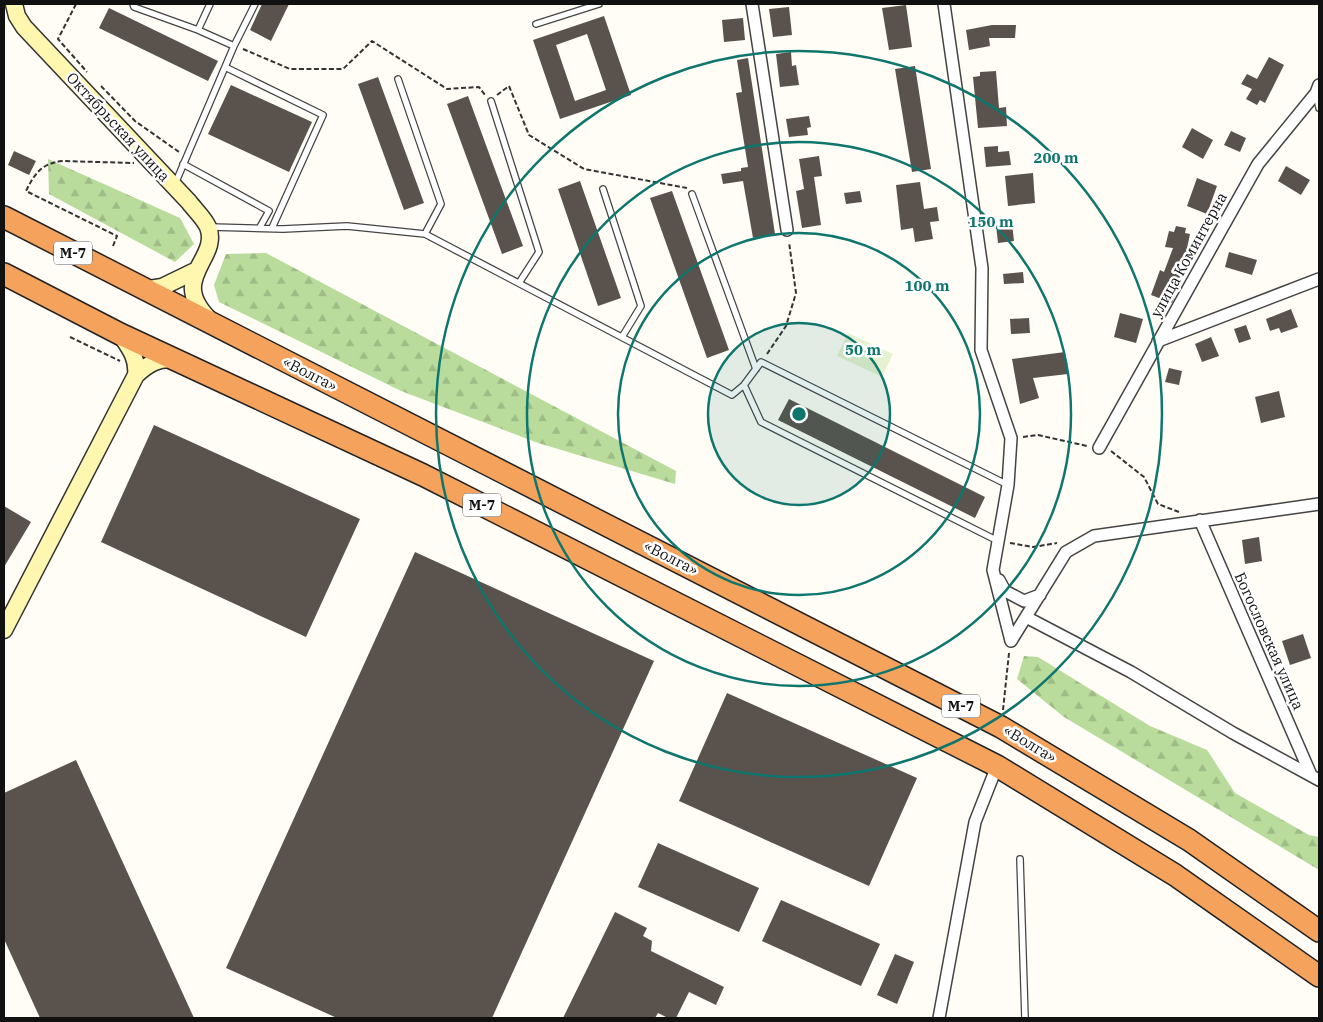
<svg xmlns="http://www.w3.org/2000/svg" width="1323" height="1022" viewBox="0 0 1323 1022" font-family="'IBM Plex Serif',serif">
<style>
.forest{fill:url(#forest-firs)}
.pitch{fill:#e6f2cf}
.building{fill:#5a524d;fill-rule:evenodd}
.lines{fill:none;stroke-linecap:round;stroke-linejoin:round}
.lane-casing{stroke:#444;stroke-width:8}
.street-casing{stroke:#444;stroke-width:14}
.secondary-casing{stroke:#333;stroke-width:19}
.highway-casing{stroke:#222;stroke-width:24}
.path{stroke:#333;stroke-width:2;stroke-dasharray:5 2.5;stroke-linecap:butt}
.lane{stroke:#fff;stroke-width:5.5}
.street{stroke:#fff;stroke-width:11}
.secondary{stroke:#fff6b0;stroke-width:16}
.highway{stroke:#f5a25d;stroke-width:21}
.ring{fill:none;stroke:#0f766e;stroke-width:2.5}
.labels{text-anchor:middle;stroke-width:5;stroke-linejoin:round;paint-order:stroke}
.shield{fill:#fff;stroke:#585858;stroke-width:1}
.shield-label{font-size:14px;font-weight:bold;fill:#111}
.street-label{font-size:15px;fill:#111;stroke:#fff}
.centre{fill:#0f766e;stroke:#fff;stroke-width:2.5}
.ring-label{font-size:15px;text-anchor:middle;font-weight:bold;fill:#0f766e;stroke:#fff;stroke-width:5;stroke-linejoin:round;paint-order:stroke}
</style>
<defs>
<pattern id="forest-firs" width="22" height="20" patternUnits="userSpaceOnUse" patternTransform="scale(1.25)"><rect width="22" height="20" fill="#b9dc9c"/><path d="M5 1l3.5 6h-7zM16 11l3.5 6h-7z" fill="#9ebc85"/></pattern>
</defs>
<rect width="100%" height="100%" fill="#fffdf5"/>
<path class="forest" d="M48 159 180 218 194 244 175 262 49 194Z
M266 253 676 471 675 484 538 443 401 391 219 302 214 285 226 254Z
M1024 656 1038 657 1150 726 1207 750 1235 793 1309 835 1319 837V870L1064 717 1017 679Z"/>
<path class="pitch" d="M848 333 893 354 882 377 837 356Z"/>
<path class="building" d="M262 4H289L271 41 250 30Z
M906 5 912 47 889 50 882 8Z
M789 7 792 35 773 37 769 9Z
M109 8 218 61 208 81 99 28Z
M604 16 631 95 560 119 533 40ZM587 34 606 90 575 101 556 45Z
M743 18 745 40 724 42 722 20Z
M992 25H1016L1015 38H989L990 46 969 50 966 30Z
M791 52 792 66 796 65 799 85 780 87 776 54Z
M1269 57 1284 65 1265 103 1260 100 1257 105 1246 99 1252 89 1241 84 1247 74 1257 79Z
M748 58 775 234 753 238 743 181 723 184 721 174 741 171V168L748 167 736 93 742 92 737 60Z
M915 66 931 169 912 172 895 69Z
M996 71 999 108 1006 107 1007 126 978 128 973 77 980 76V72Z
M378 77 424 203 404 210 358 84Z
M231 85 312 122 289 172 208 134Z
M468 96 523 246 502 254 447 104Z
M809 116 811 127 807 128 808 135 789 137 786 119Z
M1192 128 1213 140 1203 159 1182 147Z
M1231 131 1246 138 1240 152 1224 145Z
M998 146V152L1009 151 1011 165 986 167 984 147Z
M14 151 36 161 29 175 8 165Z
M819 156 822 176 814 177 821 225 802 228 796 191 804 189 799 159Z
M1286 166 1310 180 1301 195 1278 181Z
M1033 173 1035 203 1008 206 1005 176Z
M1197 178 1217 186 1207 214 1187 206Z
M580 181 621 298 598 306 558 189Z
M920 182 924 209 937 207 939 221 930 222 933 239 915 242 913 228 901 230 896 185Z
M672 191 729 350 707 358 650 198Z
M860 191 862 202 846 204 844 193Z
M1012 223 1014 241 998 243 996 225Z
M1176 226 1186 228 1185 233 1190 234 1184 263 1186 264 1172 303 1151 295 1160 270 1164 272 1173 248 1165 247 1169 231 1174 232Z
M1229 252 1257 260 1252 275 1225 267Z
M1023 272 1024 283 1004 284 1003 274Z
M1291 309 1298 327 1281 333 1279 328 1270 331 1266 319Z
M1120 313 1143 319 1136 343 1114 337Z
M1029 318 1030 333 1011 334 1010 319Z
M1246 325 1251 339 1239 343 1234 329Z
M1211 337 1219 356 1202 362 1195 344Z
M1065 352 1068 374 1033 378 1039 398 1020 404 1012 359Z
M1169 368 1182 371 1179 385 1165 382Z
M1279 391 1285 417 1261 423 1255 397Z
M789 399 985 497 975 518 778 420Z
M154 425 360 519 306 637 101 542Z
M4 506 31 522 4 567Z
M1259 537 1262 561 1245 564 1242 540Z
M415 552 654 661 492 1018H337L226 968Z
M1303 634 1311 658 1290 665 1282 641Z
M727 693 917 778 869 886 679 801Z
M76 760 194 1018H40L4 939V793Z
M658 843 759 888 739 932 638 887Z
M781 900 880 944 861 986 762 941Z
M615 912 647 928 643 936 652 941 651 951 724 987 716 1005 689 992 676 1018H668L658 1013 655 1018H563Z
M895 954 914 962 897 1004 877 995Z"/>
<g class="lines">
<g class="lane-casing">
<path id="lane" d="M133 4 134 7 198 30 210 4
M536 24 599 4
M198 30 234 46 255 4
M225 67 323 115 272 228
M398 79 441 204 425 234
M1316 93 1319 108
M491 101 539 252 519 283
M183 164 269 211 260 227
M175 184 234 46
M603 189 641 306 622 337
M692 194 756 369
M210 227 283 229 347 226 425 234 732 395 744 385 761 362 1008 485
M744 385 761 422 998 541
M1020 859 1025 1018"/>
</g>
<g class="street-casing">
<path id="street" d="M752 4 787 230
M944 4 982 268 981 350 1011 438 1008 485 993 570 1011 641
M1158 341 1319 279
M1099 448 1258 164 1316 93 1319 85
M1200 520 1311 775
M999 580 1005 591 1024 601 1040 595
M1026 617 1131 672 1233 733 1319 780
M1011 641 1066 552 1094 536 1319 504
M939 1018 975 822 997 766"/>
</g>
<g class="secondary-casing">
<path id="secondary" d="M14 4 17 16 24 27 189 202C195 210 204 218 208 227 221 260 165 278 212 322
M143 290 162 287 195 271
M136 375C148 364 159 357 176 360
M4 630 136 375C138 358 129 347 120 334"/>
</g>
<g class="highway-casing">
<path id="highway" d="M4 217 1001 727 1189 840 1319 931
M4 274 120 334 423 475 997 766 1175 875 1319 976"/>
</g>
<path class="path" d="M76 4 58 39 87 72
M243 49 290 69H343L372 41 447 89 479 87 485 95
M101 86 135 121 179 152
M497 95 509 86 529 135 584 169 687 188
M113 246 117 236 26 191C35 173 41 164 62 161L134 163
M70 337 120 361
M767 354 786 326 796 293 789 242
M1023 437 1038 435 1087 446
M1111 451 1144 477 1158 504 1179 512
M1010 543 1033 547 1057 543
M1003 710 1009 653"/>
<use href="#lane" class="lane"/>
<use href="#street" class="street"/>
<use href="#secondary" class="secondary"/>
<use href="#highway" class="highway"/>
</g>
<circle cx="799" cy="414" r="91" fill="#0f766e" fill-opacity=".12"/>
<g class="ring">
<circle cx="799" cy="414" r="91"/>
<circle cx="799" cy="414" r="181"/>
<circle cx="799" cy="414" r="272"/>
<circle cx="799" cy="414" r="363"/>
</g>
<g class="labels">
<g class="shield">
<rect x="54" y="241.5" width="38" height="23" rx="4"/>
<rect x="463" y="493.5" width="38" height="23" rx="4"/>
<rect x="942" y="694.5" width="38" height="23" rx="4"/>
</g>
<g class="shield-label">
<text x="73" y="258">М-7</text>
<text x="482" y="510">М-7</text>
<text x="961" y="711">М-7</text>
</g>
<g class="street-label">
<text transform="translate(118 127) rotate(47)" y="5">Октябрьская улица</text>
<text transform="translate(1189 255) rotate(-61)" y="5">улица Коминтерна</text>
<text transform="translate(310 374) rotate(27)" y="5">«Волга»</text>
<text transform="translate(671 558) rotate(27)" y="5">«Волга»</text>
<text transform="translate(1269 641) rotate(66)" y="5">Богословская улица</text>
<text transform="translate(1030 744) rotate(31)" y="5">«Волга»</text>
</g>
</g>
<circle cx="799" cy="414" r="8" class="centre"/>
<g class="ring-label">
<text x="1056" y="163">200 m</text>
<text x="991" y="227">150 m</text>
<text x="927" y="291">100 m</text>
<text x="863" y="355">50 m</text>
</g>
<rect width="1323" height="1022" fill="none" stroke="#111111" stroke-width="10"/>
</svg>
